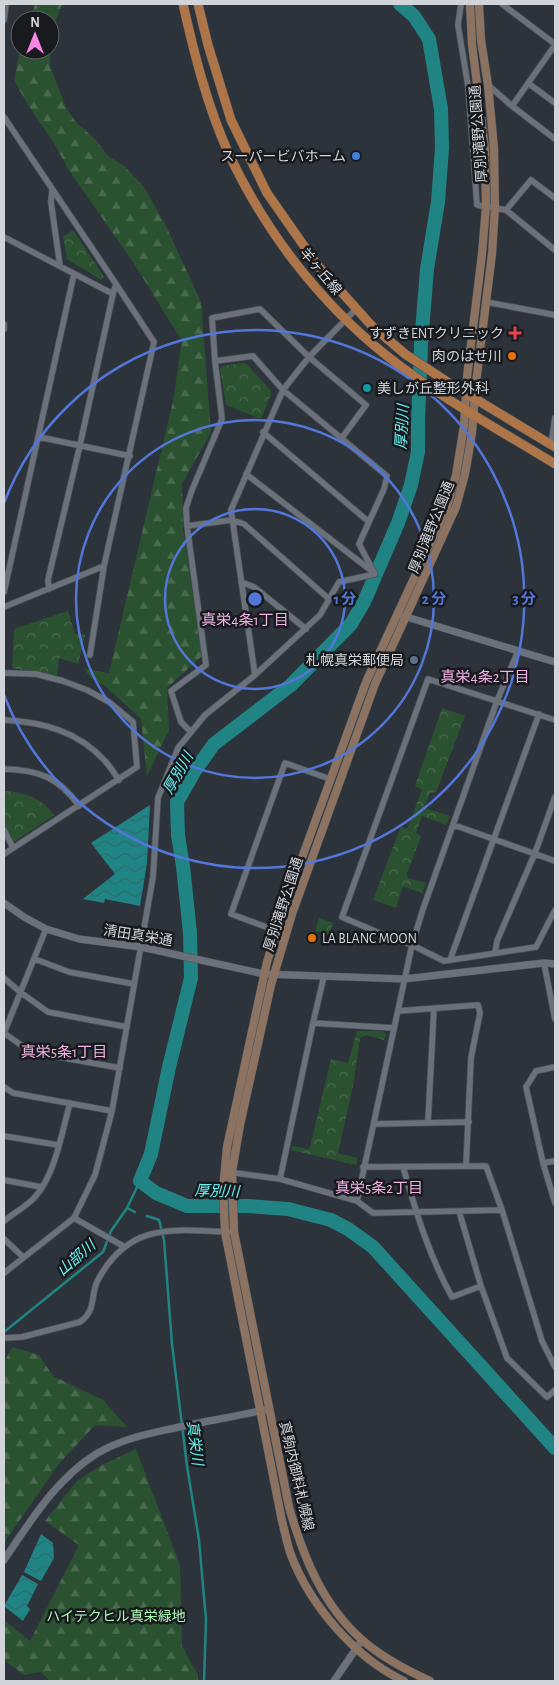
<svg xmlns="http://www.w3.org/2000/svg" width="559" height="1685" viewBox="0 0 559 1685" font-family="'Alegreya Sans','Noto Sans JP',sans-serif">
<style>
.forest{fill:url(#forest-firs)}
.park{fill:url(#park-crowns)}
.water{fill:url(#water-waves)}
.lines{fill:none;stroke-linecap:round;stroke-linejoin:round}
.stream{stroke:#218484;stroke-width:2.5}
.river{stroke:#218484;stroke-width:14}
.minor-casing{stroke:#4a4f56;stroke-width:7}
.tertiary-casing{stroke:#4a4f56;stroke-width:8}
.secondary-casing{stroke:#4a4f56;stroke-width:9}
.primary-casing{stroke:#4a4f56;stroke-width:10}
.minor{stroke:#6a717a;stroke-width:5.5}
.tertiary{stroke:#6a717a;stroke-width:7}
.secondary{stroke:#8c7361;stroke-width:8}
.primary{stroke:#ae7548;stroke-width:9}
.ring{fill:none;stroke:#5376d9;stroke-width:2.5}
.shop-dot{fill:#3f7fe0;stroke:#181a1e;stroke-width:2}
.health-dot{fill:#e0444e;stroke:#181a1e;stroke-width:2}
.food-dot{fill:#e8710a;stroke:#181a1e;stroke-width:2}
.culture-dot{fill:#0f9aa8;stroke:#181a1e;stroke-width:2}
.service-dot{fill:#5c6f8a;stroke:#181a1e;stroke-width:2}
.labels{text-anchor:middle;stroke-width:5;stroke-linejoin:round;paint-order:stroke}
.street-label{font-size:14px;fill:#d1d5da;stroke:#181a1e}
.poi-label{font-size:14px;fill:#d1d5da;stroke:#181a1e;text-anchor:end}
.park-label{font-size:14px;fill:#aef9b6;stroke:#181a1e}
.water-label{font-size:15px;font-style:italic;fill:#6af0f0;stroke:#181a1e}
.neighbourhood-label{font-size:15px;fill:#f2b2e6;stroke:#181a1e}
.centre{fill:#5376d9;stroke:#181a1e;stroke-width:2.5}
.ring-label{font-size:15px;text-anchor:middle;font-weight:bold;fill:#5376d9;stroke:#181a1e;stroke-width:5;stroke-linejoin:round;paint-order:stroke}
</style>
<defs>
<pattern id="forest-firs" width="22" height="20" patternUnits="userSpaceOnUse" patternTransform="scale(1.25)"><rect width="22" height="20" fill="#2b5230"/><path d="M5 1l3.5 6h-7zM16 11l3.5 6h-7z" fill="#496a4d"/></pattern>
<pattern id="park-crowns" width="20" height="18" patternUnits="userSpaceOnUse" patternTransform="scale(1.25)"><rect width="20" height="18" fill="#2b5230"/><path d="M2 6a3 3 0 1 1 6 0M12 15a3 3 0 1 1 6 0" fill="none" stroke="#496a4d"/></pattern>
<pattern id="water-waves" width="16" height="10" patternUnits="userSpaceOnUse" patternTransform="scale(1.25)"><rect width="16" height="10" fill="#218484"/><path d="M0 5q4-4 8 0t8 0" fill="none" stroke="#2c6c6d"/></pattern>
</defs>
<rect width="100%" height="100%" fill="#2d333b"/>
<path class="forest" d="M35 4H62L50 37V43V20H30Z
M20 50H50V66L66 107 75 121 96 140 108 156 124 166 144 187 166 226 201 302 211 432 182 484 183 529 202 656 167 688 169 730 147 776 141 719 104 685 93 680 84 669 109 673 173 401 182 341 133 262 70 172 52 140 28 105 14 80Z
M12 1347 39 1355 53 1376 103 1400 127 1427 95 1425 58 1465 4 1543V1362Z
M136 1449 180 1565 182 1646 198 1675V1681H50L41 1672 24 1675 4 1660V1620L30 1641 79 1545 45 1521 77 1481 100 1466Z"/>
<path class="park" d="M73 230 104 277 101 280 67 259 63 237Z
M244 363 247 364 271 391V394L261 419 226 405 220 369 222 366Z
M68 611 75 634 85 635 78 664 59 658 57 676 12 668 14 629Z
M442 708 465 716 436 792 430 793 424 808 450 816 446 825 422 816 416 833 421 836 407 874 408 878 426 883 422 893 403 886 396 908 373 900 401 826 407 829 422 790 415 786Z
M4 791C24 792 42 798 54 815L14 842 10 840 4 827Z
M319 918 333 923 329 935 315 931Z
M357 1031H383L386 1034 384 1040 366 1035 360 1038 353 1086 338 1153 357 1158 356 1165 291 1150 292 1146 307 1149 310 1147 331 1059 348 1063Z"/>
<path class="water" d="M150 805 147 863 140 906 105 899 104 903 83 899 115 874 91 843Z
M41 1534 53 1543 54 1558 41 1581 24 1572Z
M22 1575 38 1584 27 1606 30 1609 23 1621 4 1606Z"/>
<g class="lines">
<path class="stream" d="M127 1208 135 1212
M147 1216 159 1220 164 1240 172 1344 187 1466 199 1540 206 1620 204 1681
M4 1332 103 1252 111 1231 127 1208 140 1181"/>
<path class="river" d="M400 4 414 16 429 39 441 109 442 148 438 202 427 269 421 344 418 422V452L411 485 398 523 364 602 351 624 291 685 214 744 194 772 177 802 178 835 183 866 190 933 191 978 169 1067 151 1154 140 1181 156 1193 187 1206H248L288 1209 331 1220 348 1229 373 1247 555 1448"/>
<g class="minor-casing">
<path id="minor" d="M461 4 458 25 468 86 477 205 506 210 555 250
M502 4 555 44
M4 20 6 4
M555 45 512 106 555 139
M528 83 555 103
M488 85 512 106
M4 117 116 284
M52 191 51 202 60 266
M506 210 531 180 555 198
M4 237 113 294 116 284 154 342 104 566 4 607
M486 302 555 315
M4 324V329
M263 432 369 522
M39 437 130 456
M551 444 555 418
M246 474 373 572
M187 526 232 520 244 524 329 599
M241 582 254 587 306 629
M49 589 48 580 80 445 113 294
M4 592 74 274
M90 655 104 566
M4 673 36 674 63 681 87 690 109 702 133 722 137 767 4 854
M255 675 231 510 283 390 309 357 356 309
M4 720C42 722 78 731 105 761 110 766 114 773 119 780
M555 720 428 679 342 917 384 935 412 945 444 961 536 947 555 910
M191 732 181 722 171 691 206 665 187 526 186 508 192 490 222 419 215 361 212 318 260 309 309 357 366 405 341 439
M4 769C38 770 59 777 79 806
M454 825 555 861
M4 830 13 848
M277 931 231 914 285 763 330 779
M495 953 497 941 535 853 555 797
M35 959 69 972 134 984
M450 960 539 714
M544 963 555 1019
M4 978 20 992 48 1012 127 1027
M398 1011 478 1005 480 1013 471 1058 466 1166
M313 1023 394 1028
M4 1033 31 1052 120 1068
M4 1033 46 929
M555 1067 536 1071 526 1087 543 1163 555 1203
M4 1087 13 1093 112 1111
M428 1122 434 1008
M374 1124 469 1122
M4 1136 58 1145
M543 1163 555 1161
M363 1167 486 1166 502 1210 542 1341 555 1367
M403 1167C416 1212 429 1256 452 1297L481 1286
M229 1172 280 1179 357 1201 412 945 423 909 497 701 518 651
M280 1179 313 1023 324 976
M4 1180 41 1187
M357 1201 373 1213 502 1210
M459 1211 481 1286 507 1358 547 1397 555 1390
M74 1218 123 1246
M4 1221C14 1213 27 1206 35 1197 55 1175 62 1132 70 1103
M4 1239 23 1257
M4 1273 74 1218 95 1175 112 1111 153 877 158 798 178 748 205 715 255 675 320 615 339 582 375 574 359 544 384 489 387 476 283 390 253 356 215 361
M4 1338 22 1337 80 1322C98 1309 89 1294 99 1278 132 1219 178 1231 234 1232"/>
</g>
<g class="tertiary-casing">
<path id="tertiary" d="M400 615 555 662
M4 903 24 917 46 929 79 939 141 947 264 974 404 979 544 963 555 964
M4 1560C30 1522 56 1479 96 1454 121 1439 147 1434 175 1428 206 1421 238 1416 269 1409
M334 1681 362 1640"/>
</g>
<g class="secondary-casing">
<path id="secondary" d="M404 1681C355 1658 310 1605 291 1555 287 1544 285 1532 282 1521L225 1232 223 1189 227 1147 267 962 283 910 366 682 447 507 456 475 464 426 467 377 482 254 486 207 485 149 472 44 470 4
M430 1681C406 1670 381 1657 361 1639 322 1604 303 1556 289 1507L234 1232 232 1172 240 1125 271 985 292 914 375 684 456 507 465 474 472 433 476 383 492 254 495 208 494 148 488 85 481 40 479 4"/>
</g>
<g class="primary-casing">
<path id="primary" d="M183 4C194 53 207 105 228 152 264 230 319 302 387 356 439 397 498 429 555 464
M198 4 208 45 231 120 267 193 318 266 371 325 405 354 449 383 555 447"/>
</g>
<use href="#minor" class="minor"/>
<use href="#tertiary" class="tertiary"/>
<use href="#secondary" class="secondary"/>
<use href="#primary" class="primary"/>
</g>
<g class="ring">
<circle cx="255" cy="599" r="90"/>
<circle cx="255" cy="599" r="179"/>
<path d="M4 503A269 269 0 1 1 4 695"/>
</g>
<circle class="shop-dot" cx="356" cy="156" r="5"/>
<path class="health-dot" d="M512.5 325.5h5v5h5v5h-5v5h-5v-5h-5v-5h5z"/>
<g class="food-dot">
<circle cx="512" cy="356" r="5"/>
<circle cx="312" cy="938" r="5"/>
</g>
<circle class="culture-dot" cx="367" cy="388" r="5"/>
<circle class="service-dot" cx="414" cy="660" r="5"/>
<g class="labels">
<g class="street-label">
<text transform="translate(478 134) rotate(-94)" y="5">厚別滝野公園通</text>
<text transform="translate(321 271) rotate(50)" y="5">羊ヶ丘線</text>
<text transform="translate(431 527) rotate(-68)" y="5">厚別滝野公園通</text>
<text transform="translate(283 904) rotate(-72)" y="5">厚別滝野公園通</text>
<text transform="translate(138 935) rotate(9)" y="5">清田真栄通</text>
<text transform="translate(297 1476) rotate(77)" y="5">真駒内御料札幌線</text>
</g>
<g class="poi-label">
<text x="346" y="161">スーパービバホーム</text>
<text x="504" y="338">すずきENTクリニック</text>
<text x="502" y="361">肉のはせ川</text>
<text x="377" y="393" text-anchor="start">美しが丘整形外科</text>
<text x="404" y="665">札幌真栄郵便局</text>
<text x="322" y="943" text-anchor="start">LA BLANC MOON</text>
</g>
<g class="park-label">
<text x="116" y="1621">ハイテクヒル真栄緑地</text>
</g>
<g class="water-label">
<text transform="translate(402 427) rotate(-87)" y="5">厚別川</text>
<text transform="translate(178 773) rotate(-60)" y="5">厚別川</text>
<text transform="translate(217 1191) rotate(2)" y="5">厚別川</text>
<text transform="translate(76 1258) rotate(-41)" y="5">山部川</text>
<text transform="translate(195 1443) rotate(83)" y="5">真栄川</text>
</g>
<g class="neighbourhood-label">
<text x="245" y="625">真栄4条1丁目</text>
<text x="485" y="682">真栄4条2丁目</text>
<text x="64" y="1057">真栄5条1丁目</text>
<text x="379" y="1193">真栄5条2丁目</text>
</g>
</g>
<circle cx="255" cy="599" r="8" class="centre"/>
<g class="ring-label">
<text x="345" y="604">1 分</text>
<text x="434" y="604">2 分</text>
<text x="524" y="604">3 分</text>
</g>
<rect width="559" height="1685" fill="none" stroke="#d1d5da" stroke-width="10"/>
<g transform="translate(35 35)"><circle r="24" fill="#181a1e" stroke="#626569"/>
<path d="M0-4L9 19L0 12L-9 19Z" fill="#fa87e7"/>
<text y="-8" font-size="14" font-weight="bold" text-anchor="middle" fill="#d1d5da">N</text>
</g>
</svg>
